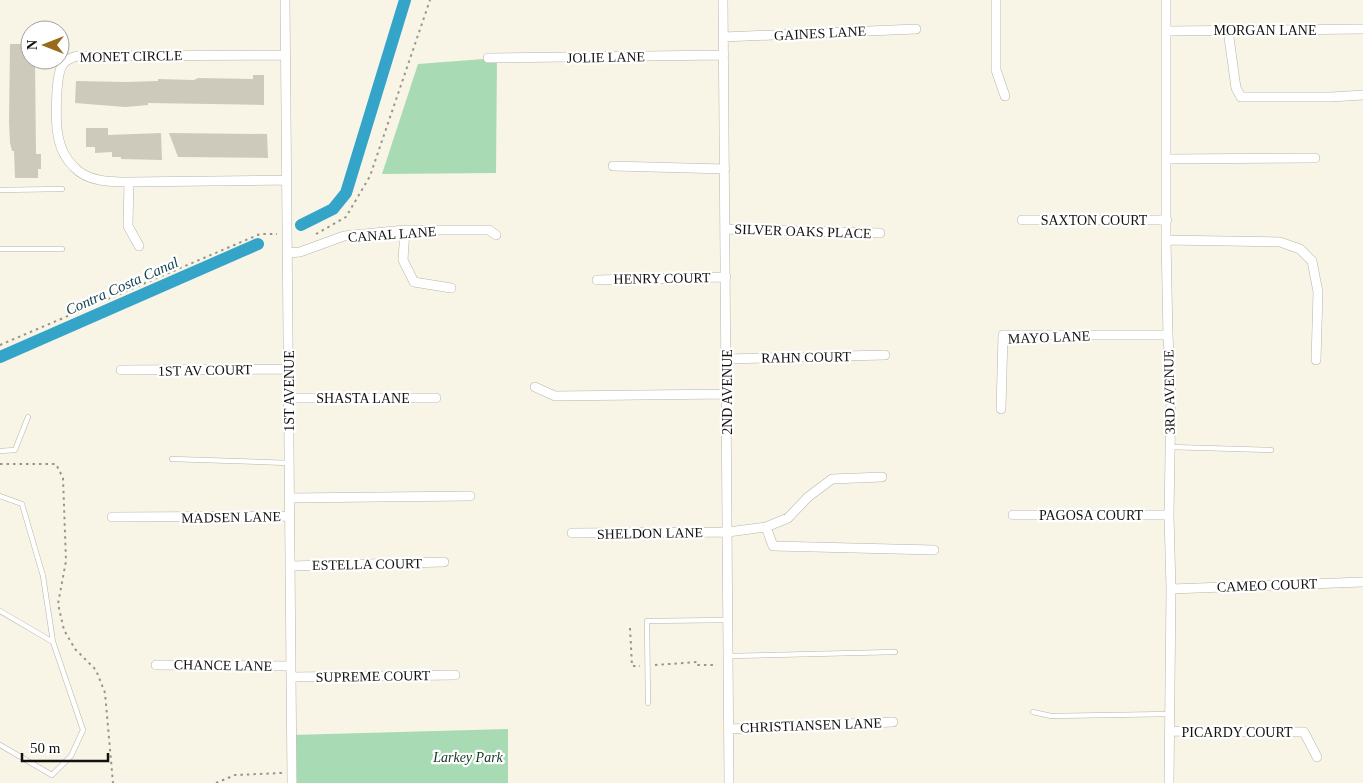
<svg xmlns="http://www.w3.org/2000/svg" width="1363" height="783" viewBox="0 0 1363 783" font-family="'Times New Roman',serif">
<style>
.green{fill:#a8dbb4}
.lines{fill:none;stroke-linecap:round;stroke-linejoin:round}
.canal{stroke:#35a4c9;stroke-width:12}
.building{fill:#cdcabc}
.lane-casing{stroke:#b8b5a8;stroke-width:5.5}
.street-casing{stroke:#b8b5a8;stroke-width:10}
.path{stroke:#98968c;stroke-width:2;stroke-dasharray:2.5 4;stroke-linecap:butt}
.lane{stroke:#fff;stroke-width:4.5}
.street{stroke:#fff;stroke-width:9}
.labels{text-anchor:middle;stroke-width:4.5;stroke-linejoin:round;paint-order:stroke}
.street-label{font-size:14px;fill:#13120e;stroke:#fff}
.park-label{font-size:14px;font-style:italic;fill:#13341e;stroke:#fff}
.water-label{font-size:15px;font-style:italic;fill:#164454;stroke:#fff}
</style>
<rect width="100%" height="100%" fill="#f8f5e7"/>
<path class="green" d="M497 58 496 173 382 174 418 64Z
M508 729V783H292L291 735Z"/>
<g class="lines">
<path class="canal" d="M301 225 333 209 346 193 405 0
M0 357 258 244"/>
</g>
<path class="building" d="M10 44H30V60H35L36 154H41V169H38V178H15L14 151H12L10 143 9 122Z
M253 75H264V105L148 103V105L125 107 75 103 76 81 125 82 158 81V79L194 80 198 78 253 79Z
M86 128H108V135L161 133 162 160 121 159V157H112V152L95 153V147H86Z
M169 133 267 134 268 158 178 157Z"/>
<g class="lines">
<g class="lane-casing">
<path id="lane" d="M0 190 62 189
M0 249H62
M1170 447 1271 450
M0 451 15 450 28 417
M172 459 289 463
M0 496 22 504 43 576 53 642 83 730 71 756 52 775 0 745
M0 611 53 642
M729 656 895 652
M648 703 647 621 728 620
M1033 712 1051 716 1170 714"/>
</g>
<g class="street-casing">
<path id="street" d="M285 0 292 783
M723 0 729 783
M996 0V70L1005 96
M1166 0V240L1168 335 1171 395 1169 515 1171 589 1169 783
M1228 30 1236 88 1241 97H1331L1363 95
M1166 31 1363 29
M723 37 916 29
M285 55 77 56C71 58 67 59 63 64 55 75 55 126 59 140 61 150 67 160 74 167 88 182 110 182 129 182L286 180
M488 58 724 55
M1168 159 1315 158
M613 166 725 169
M129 182 128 226 139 246
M1022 220H1167
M725 229 880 233
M405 230 403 260 414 282 451 288
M1166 240 1280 242 1300 249 1312 261 1318 292 1316 360
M288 253 300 252 344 236 405 230H489L496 235
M597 280 726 277
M727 359 885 355
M121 370 289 369
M535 387 555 396 727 394
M289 398H436
M1001 409 1003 335H1168
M289 498 470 496
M1013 515H1169
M112 517 289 516
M766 527 773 546 934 550
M572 533 728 532 766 527 788 518 808 497 832 479 882 477
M290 566 444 562
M1171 589 1363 582
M156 665 291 666
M291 677 455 675
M729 729 893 722
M1171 731 1304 732 1317 757"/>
</g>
<path class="path" d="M316 234 346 217 370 176 430 0
M0 345 260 234H277
M0 464H56L63 478 66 561 58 604 64 630 75 649 96 670 105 693 113 783
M630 628 632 666H640
M655 665 698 662V665H717
M216 783 235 775 282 773"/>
<use href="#lane" class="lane"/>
<use href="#street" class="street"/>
</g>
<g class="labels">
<g class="street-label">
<text x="1265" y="35">MORGAN LANE</text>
<text transform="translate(820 33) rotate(-3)" y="5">GAINES LANE</text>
<text transform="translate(131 56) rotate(-1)" y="5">MONET CIRCLE</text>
<text transform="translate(606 57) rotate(-1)" y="5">JOLIE LANE</text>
<text x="1094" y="225">SAXTON COURT</text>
<text transform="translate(803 231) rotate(2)" y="5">SILVER OAKS PLACE</text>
<text transform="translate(392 234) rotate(-4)" y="5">CANAL LANE</text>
<text transform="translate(662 278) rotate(-1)" y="5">HENRY COURT</text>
<text transform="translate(1049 337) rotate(-2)" y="5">MAYO LANE</text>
<text transform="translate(806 357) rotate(-1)" y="5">RAHN COURT</text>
<text transform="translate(205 370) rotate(-1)" y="5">1ST AV COURT</text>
<text transform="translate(289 391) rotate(-90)" y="5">1ST AVENUE</text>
<text transform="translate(727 392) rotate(-90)" y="5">2ND AVENUE</text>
<text transform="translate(1169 392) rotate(-91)" y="5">3RD AVENUE</text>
<text x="363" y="403">SHASTA LANE</text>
<text x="1091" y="520">PAGOSA COURT</text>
<text transform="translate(231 517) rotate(-1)" y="5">MADSEN LANE</text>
<text transform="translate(650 533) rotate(-1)" y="5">SHELDON LANE</text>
<text transform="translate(367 564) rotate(-1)" y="5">ESTELLA COURT</text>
<text transform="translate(1267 585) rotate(-2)" y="5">CAMEO COURT</text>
<text transform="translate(223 665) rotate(1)" y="5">CHANCE LANE</text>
<text transform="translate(373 676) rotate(-1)" y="5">SUPREME COURT</text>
<text transform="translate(811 725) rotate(-2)" y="5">CHRISTIANSEN LANE</text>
<text x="1237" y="737">PICARDY COURT</text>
</g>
<g class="park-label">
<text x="468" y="762">Larkey Park</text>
</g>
<g class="water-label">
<text transform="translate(122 286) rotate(-24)" y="5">Contra Costa Canal</text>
</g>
</g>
<g transform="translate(45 45) rotate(270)"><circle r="24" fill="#ffffff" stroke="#a1a09f"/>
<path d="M0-4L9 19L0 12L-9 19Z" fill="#9a6a1c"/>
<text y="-8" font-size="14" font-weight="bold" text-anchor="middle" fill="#13120e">N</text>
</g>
<path d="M22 753v8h86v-8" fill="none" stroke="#13120e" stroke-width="2.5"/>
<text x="30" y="753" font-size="15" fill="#13120e" stroke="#ffffff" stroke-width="4" paint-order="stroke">50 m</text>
</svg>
